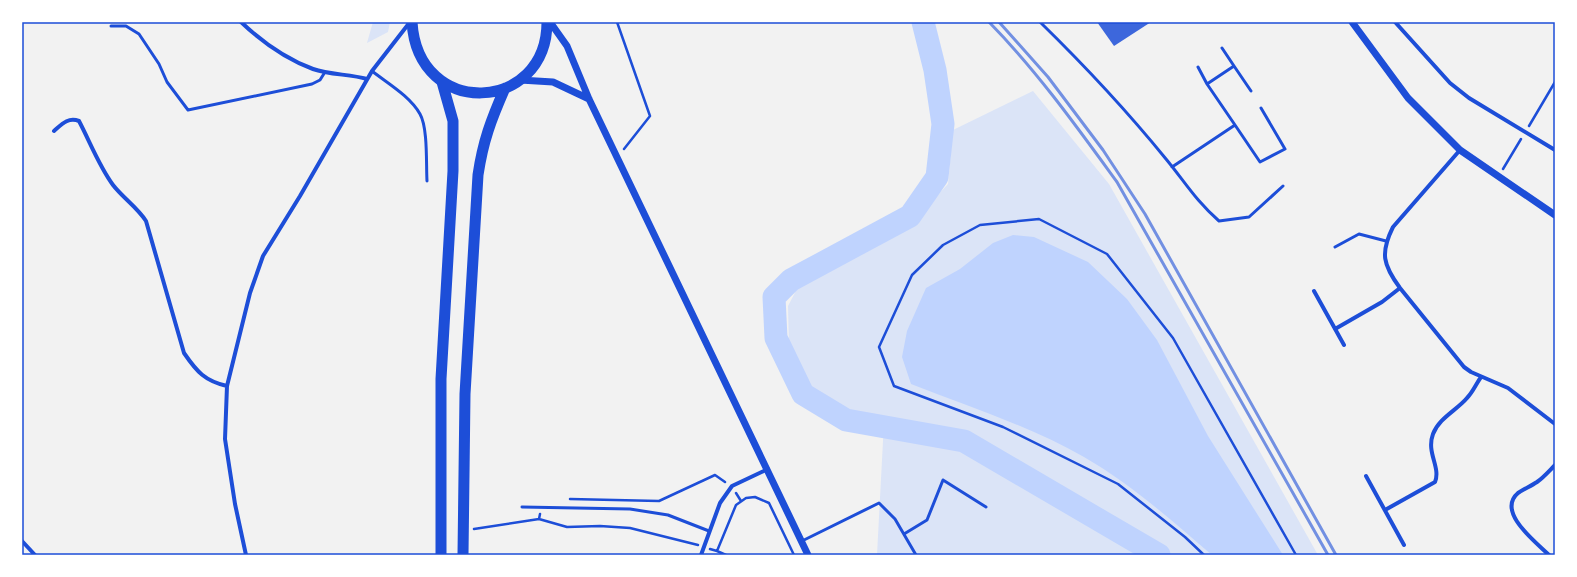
<svg xmlns="http://www.w3.org/2000/svg" width="1577" height="577" viewBox="0 0 1577 577" font-family="Quicksand,sans-serif">
<style>
.green{fill:#dbe4f7}
.water{fill:#bfd3fe}
.lines{fill:none;stroke-linecap:round;stroke-linejoin:round}
.river{stroke:#bfd3fe;stroke-width:23}
.building{fill:#3d67dc}
.path{stroke:#1d4ed8;stroke-width:2.5}
.service{stroke:#1d4ed8;stroke-width:3}
.minor{stroke:#1d4ed8;stroke-width:4}
.tertiary{stroke:#1d4ed8;stroke-width:7}
.trunk{stroke:#1d4ed8;stroke-width:11}
.rail{stroke:#7290e2;stroke-width:3}
.neatline{fill:none;stroke:#1d4ed8;stroke-width:1.5}
</style>
<rect width="100%" height="100%" fill="#f2f2f2"/>
<path class="green" d="M373 22H390L388 32 367 43Z
M1033 91 1109 184 1318 555H877L884 422 844 414 808 392 789 346 788 306 800 283 906 229 948 184 953 130Z"/>
<path class="water" d="M1013 235 1034 237 1088 262 1127 299 1157 340 1208 436 1283 555H1212C1171 520 1131 484 1084 457 1030 426 969 407 911 384L902 357 907 331 926 288 960 269 993 243Z"/>
<g class="lines">
<path class="river" d="M923 22 935 70 943 124 937 177 910 216 791 280 774 297 776 338 803 394 846 420 964 441 1159 555"/>
</g>
<path class="building" d="M1097 22H1151L1114 46Z"/>
<g class="lines">
<path class="path" d="M617 22 650 116 624 149
M1529 126 1555 82
M1503 169 1521 139
M736 493 741 501
M570 499 659 501 715 475 725 482
M539 519 567 527 600 526 630 528 698 545
M474 529 539 519 540 514
M710 549 717 551
M726 555 717 551 736 505 746 498 755 497 769 503 794 555
M1204 555 1185 537 1118 484 1003 427 894 386 879 347 912 275 943 245 980 225 1039 219 1107 254 1173 338 1296 555"/>
<path class="service" d="M1040 22C1084 65 1127 111 1166 159 1185 182 1196 201 1219 221L1249 217 1283 186
M111 26H126L139 34 159 64 167 82 188 110 312 84 320 80 325 72
M1222 48 1234 66
M1198 67 1207 84
M372 71C387 83 410 96 420 114 428 128 426 164 427 181
M1235 125 1260 162 1285 149 1261 108
M1172 167 1235 125 1207 84 1234 66 1251 91
M1335 247 1359 234 1386 241
M522 507 630 509 668 515 709 531
M904 534 927 520 943 480 986 507
M802 541 879 503 895 519 916 555"/>
<path class="minor" d="M241 22C261 41 286 59 313 69 330 75 350 74 367 79
M1395 22 1450 83 1469 98 1555 150
M54 131C62 124 68 117 79 121 90 142 99 166 113 185 123 198 137 207 146 221L184 353C197 372 205 381 227 386
M1460 150 1393 227C1380 253 1383 265 1400 288L1464 367 1471 372 1508 388 1555 424
M1314 291 1344 345
M1335 329 1382 302 1400 288
M1366 476 1404 545
M1385 510 1435 482C1441 467 1426 453 1433 434 1439 418 1457 410 1467 398 1473 392 1476 384 1481 377
M22 541 35 555
M246 555 235 504 225 439 227 386 250 293 263 256 300 196 372 71 410 22
M701 555 720 503 732 486 768 469
M1549 555C1536 542 1496 512 1518 493 1524 489 1531 486 1537 482 1544 477 1549 471 1555 465"/>
<path class="tertiary" d="M550 22 567 46 589 99 808 555
M1352 22 1408 98 1460 150 1555 215
M520 80 553 82 589 99"/>
<path class="trunk" d="M412 22C418 120 547 113 547 22
M441 555V379L453 171V121L442 82
M463 555 465 394 478 175C483 141 491 120 505 88"/>
<path class="rail" d="M989 22C1037 71 1077 127 1117 182L1328 555
M999 22 1048 77 1103 150 1145 214 1336 555"/>
</g>
<rect width="1577" height="577" fill="none" stroke="#ffffff" stroke-width="46"/>
<rect x="23" y="23" width="1531" height="531" class="neatline"/>
</svg>
